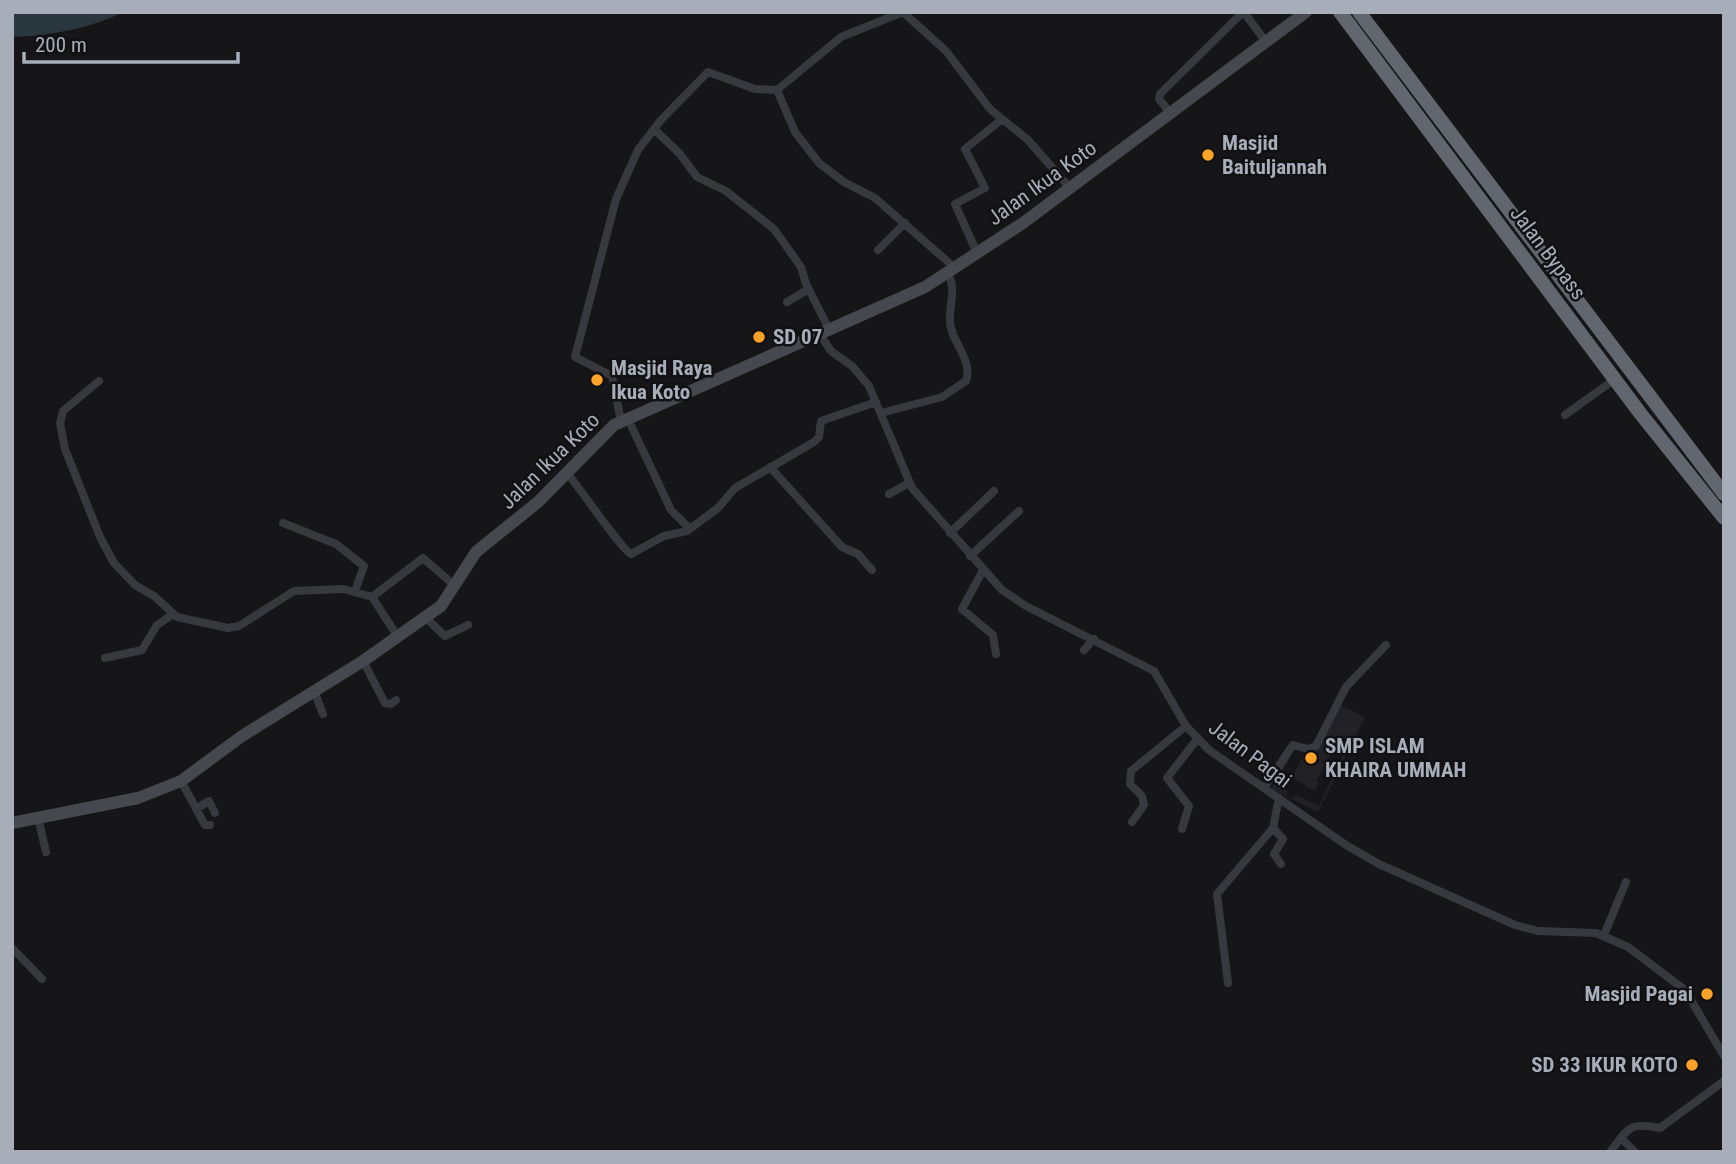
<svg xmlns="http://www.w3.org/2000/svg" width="1736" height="1164" viewBox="0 0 1736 1164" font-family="'Roboto Condensed',sans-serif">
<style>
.built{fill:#222226;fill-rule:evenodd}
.water{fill:#2b373e}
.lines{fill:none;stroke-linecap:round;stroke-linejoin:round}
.street{stroke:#37393e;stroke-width:8}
.secondary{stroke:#45484e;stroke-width:12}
.highway{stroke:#62676f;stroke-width:14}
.poi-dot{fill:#ffa328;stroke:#111114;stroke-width:2.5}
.labels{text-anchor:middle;stroke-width:5;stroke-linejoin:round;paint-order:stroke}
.poi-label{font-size:21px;font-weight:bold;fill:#a7aeba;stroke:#111114;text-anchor:start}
.street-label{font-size:21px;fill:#a7aeba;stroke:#111114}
</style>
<rect width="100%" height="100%" fill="#161619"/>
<path class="built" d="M1338 704 1365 717 1318 812 1271 789 1293 744 1314 754ZM1338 740 1348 745 1319 806 1296 795 1293 799 1286 795 1288 791 1277 785 1295 747 1305 752 1292 778 1315 791 1319 783 1316 781Z"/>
<path class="water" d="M12 12H124C90 28 51 36 12 37Z"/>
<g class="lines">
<path class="street" d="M904 13 946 51 990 109 1028 140 1070 188
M777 90 795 132 819 163 844 182 875 198 955 268
M1171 114 1159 99 1160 94 1241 14 1246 15 1266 42
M654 129 680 154 697 177 726 191 774 229 801 267 806 284 829 329
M878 250 905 223
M977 253 955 204 985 188 965 149 1001 120
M787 302 809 289
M819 333 831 351 852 366 869 386 912 488 1002 590 1026 606 1154 671 1186 726 1209 750 1346 845 1379 864 1515 925 1538 931 1596 933 1628 947 1685 990 1724 1056
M99 381 63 411 60 423 65 449 100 537 114 563 135 585 154 596 177 617 228 628 239 626 294 591 343 589 372 597 398 637
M881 413 942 397 966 381C973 363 955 345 951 328 946 308 959 290 947 273
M1565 415 1615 379
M627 417 671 510 690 529
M621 421 612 376 575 357 616 199 638 150 661 120 708 72 755 89 777 90 841 37 903 12
M770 467 842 547 858 554 872 570
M568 474C579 487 622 550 631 554L664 536 687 531 718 508 735 488 814 442 819 437 821 421 876 402
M889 494 909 483
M283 523 336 544 364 566 355 591
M950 533 994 491
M970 556 1019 511
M983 570 962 609 993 635 996 654
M372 597 423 558 455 586
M426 618 445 636 468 625
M1084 650 1094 639
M105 658 142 650 157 625 172 615
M363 661 385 703 391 704 396 700
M314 691 323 714
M181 781 205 825H210
M1264 788 1293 745 1308 749 1316 746 1346 687 1386 645
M1279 798 1273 828 1283 839 1274 854 1281 864
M196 809 209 801 215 813
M38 817 46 852
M1132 822 1144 805 1142 796 1130 784 1131 771 1186 726
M1182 829 1189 806 1167 778 1198 738
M1604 935 1626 882
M12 948 42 979
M1228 983 1217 894 1273 828
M1621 1138 1635 1152
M1610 1152C1630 1127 1628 1122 1660 1128L1724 1081"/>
<path class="secondary" d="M12 823 138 798 181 781 242 736 363 661 441 606 476 552 538 502 614 425 925 287 1023 223 1306 12"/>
<path class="highway" d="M1340 12 1640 413 1724 518
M1359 12 1724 494"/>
</g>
<g class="poi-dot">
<circle cx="1208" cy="155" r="7"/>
<circle cx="759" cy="337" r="7"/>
<circle cx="597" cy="380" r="7"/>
<circle cx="1311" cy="758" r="7"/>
<circle cx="1707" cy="994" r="7"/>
<circle cx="1692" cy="1065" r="7"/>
</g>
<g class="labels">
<g class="poi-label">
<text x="1222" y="150">Masjid<tspan x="1222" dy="24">Baituljannah</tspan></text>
<text x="773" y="344">SD 07</text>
<text x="611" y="375">Masjid Raya<tspan x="611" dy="24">Ikua Koto</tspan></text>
<text x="1325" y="753">SMP ISLAM<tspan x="1325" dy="24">KHAIRA UMMAH</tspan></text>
<text x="1693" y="1001" text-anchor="end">Masjid Pagai</text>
<text x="1678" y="1072" text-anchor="end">SD 33 IKUR KOTO</text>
</g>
<g class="street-label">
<text transform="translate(1042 183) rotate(-36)" y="7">Jalan Ikua Koto</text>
<text transform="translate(1548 253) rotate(53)" y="7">Jalan Bypass</text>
<text transform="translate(550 461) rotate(-44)" y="7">Jalan Ikua Koto</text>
<text transform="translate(1250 754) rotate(37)" y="7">Jalan Pagai</text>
</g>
</g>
<rect width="1736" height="1164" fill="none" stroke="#a7aeba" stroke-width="28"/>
<path d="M24 52v10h214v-10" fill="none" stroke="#a7aeba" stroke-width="3.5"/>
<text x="35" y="52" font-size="21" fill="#a7aeba" stroke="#111114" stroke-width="5" paint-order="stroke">200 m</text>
</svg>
